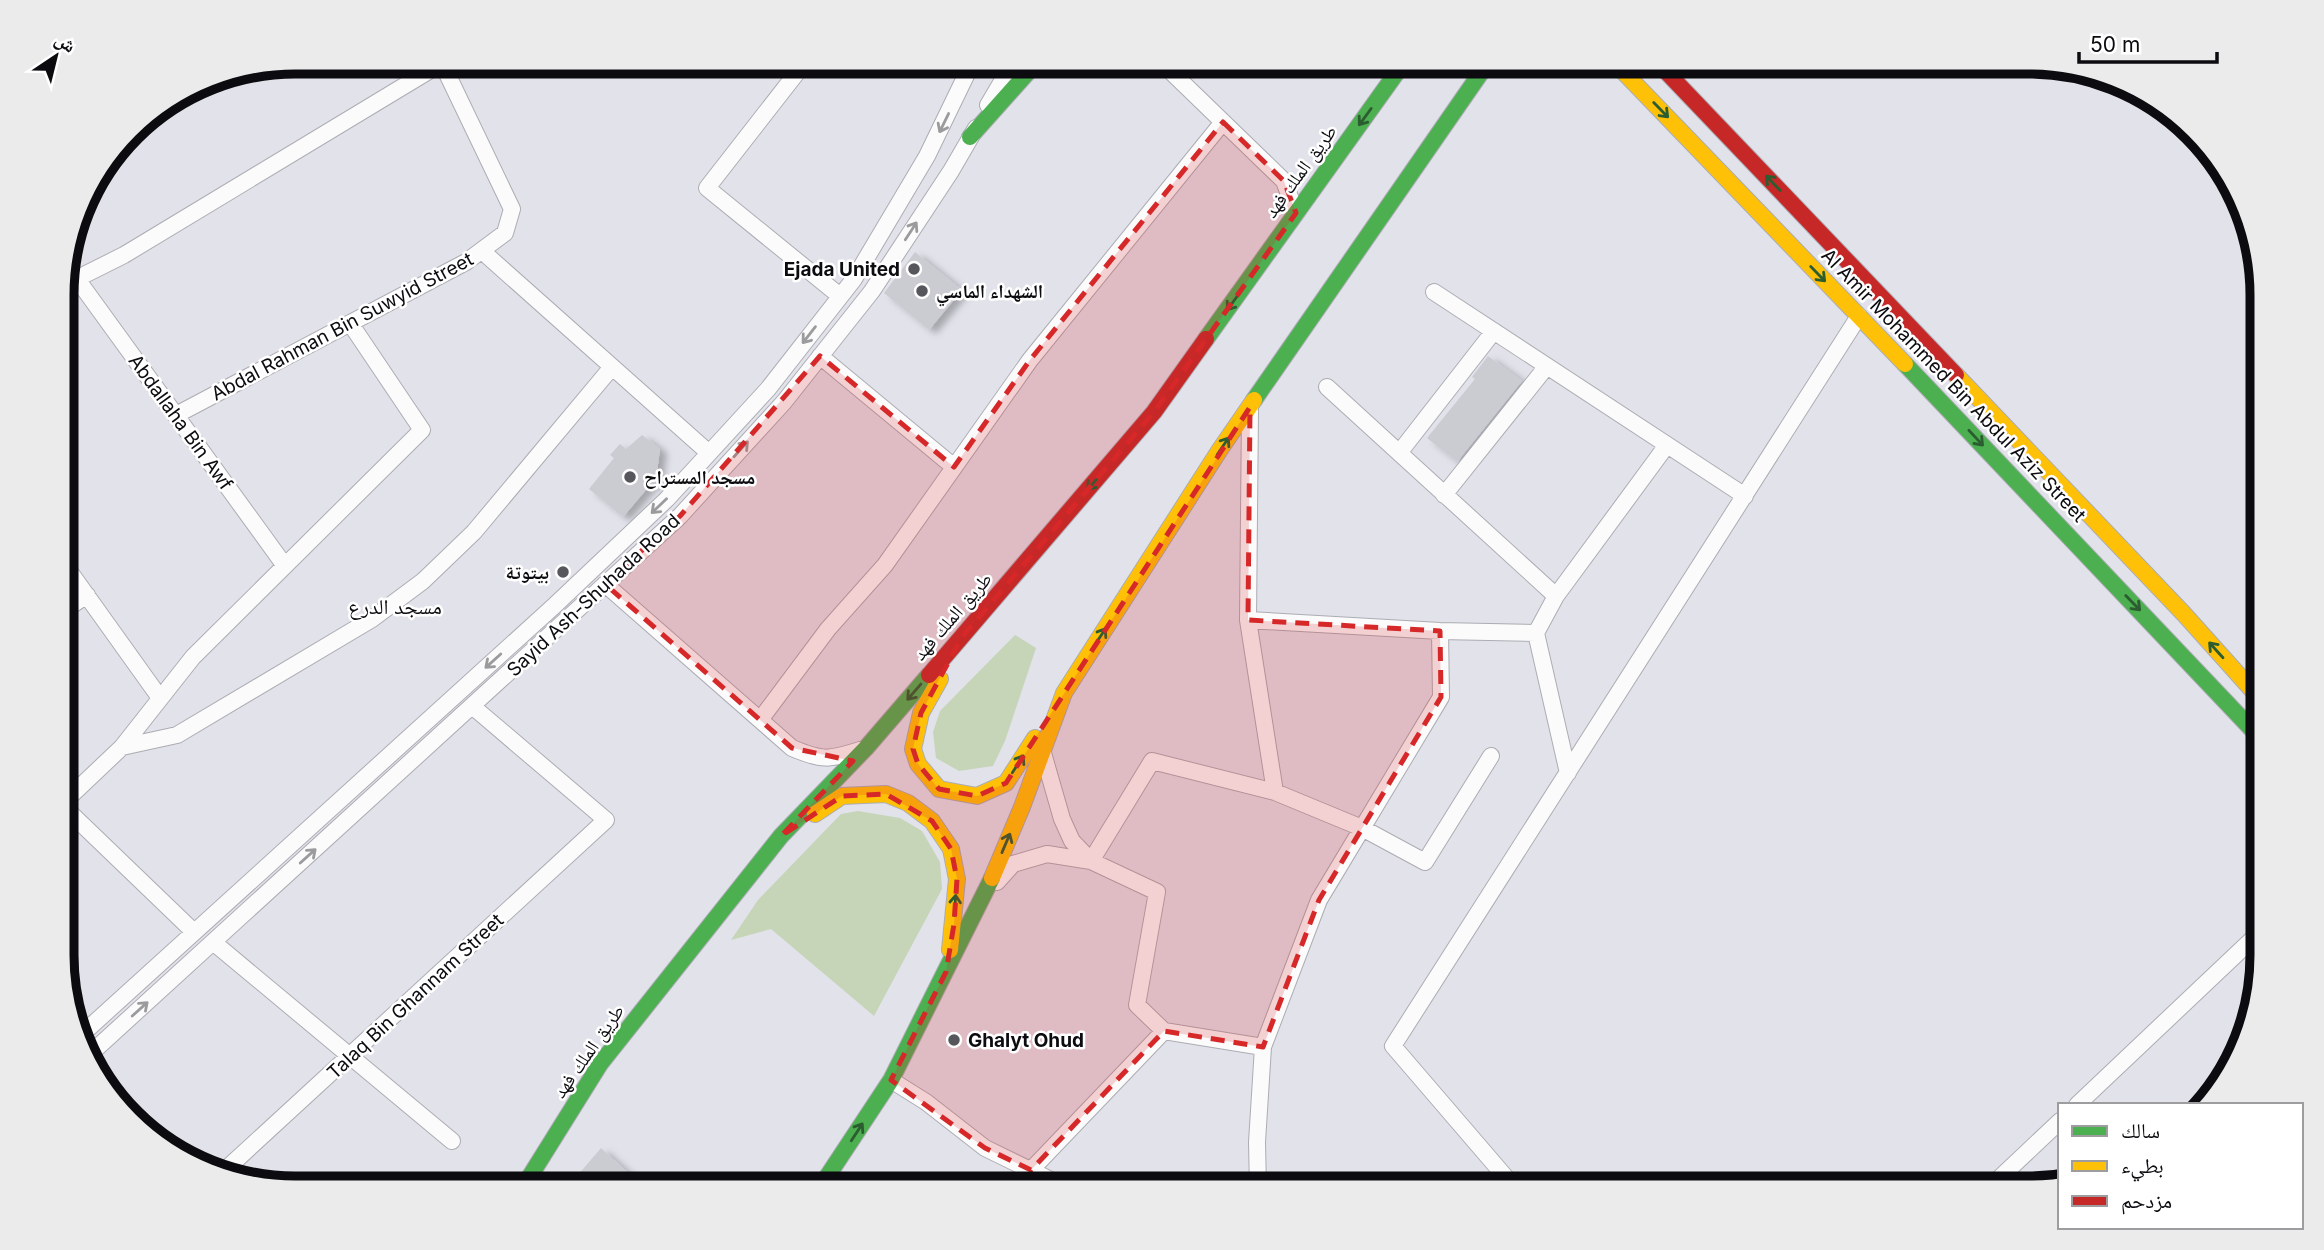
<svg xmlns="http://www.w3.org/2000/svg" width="2324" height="1250" viewBox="0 0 2324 1250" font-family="Inter,'Noto Naskh Arabic',sans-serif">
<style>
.green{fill:#c6d5b7}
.building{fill:#cbcbd2;filter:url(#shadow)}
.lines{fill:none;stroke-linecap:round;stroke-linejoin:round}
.street-casing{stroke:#acacb3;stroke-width:18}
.fast-casing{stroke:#acacb3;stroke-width:18}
.slow-casing{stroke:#acacb3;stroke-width:18}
.jam-casing{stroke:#acacb3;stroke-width:18}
.street{stroke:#fbfbfc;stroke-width:16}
.fast{stroke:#4caf50;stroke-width:16}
.slow{stroke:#ffc107;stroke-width:16}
.jam{stroke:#c62828;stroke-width:16}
.oneway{stroke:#2c5d30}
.oneway2{stroke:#9b9b9e}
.marked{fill:#d62828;fill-opacity:0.2;stroke:#d62828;stroke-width:5;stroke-dasharray:14 9;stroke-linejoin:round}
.poi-dot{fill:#56565d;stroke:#fff;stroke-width:2.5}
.labels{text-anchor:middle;stroke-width:5;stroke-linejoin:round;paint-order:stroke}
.street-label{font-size:19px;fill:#0b0b10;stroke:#fff}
.poi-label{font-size:19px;font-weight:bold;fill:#0b0b10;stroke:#fff;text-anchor:start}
.neighbourhood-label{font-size:21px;fill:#0b0b10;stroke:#fff}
.rim{fill:none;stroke:#0b0b10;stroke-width:9}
</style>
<defs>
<filter id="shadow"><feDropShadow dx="7" dy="4" stdDeviation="3.5" flood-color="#0004"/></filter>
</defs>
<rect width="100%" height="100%" fill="#e2e2eb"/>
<path class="green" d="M1015 635 1036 648 1005 741 993 766 959 771 936 758 933 732 940 711Z
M858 811 900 818 922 831 940 862 942 889 874 1016 771 929 731 940 758 900 841 814Z"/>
<path class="building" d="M915 252 962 290 929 330 884 293Z
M1488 356 1522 381 1457 462 1427 438 1475 379 1472 377Z
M642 435 660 449 657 472 663 481 651 484 623 517 589 489 614 458 610 455 620 444 626 449Z
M601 1148 646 1189H566Z"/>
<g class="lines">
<g class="street-casing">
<path id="street" d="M806 61 707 188 840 296
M1160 61 1284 181 1296 213
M988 105 1014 61
M482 251 709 453
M77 279 285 566
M62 286 124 255 442 63
M1434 292 1745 496
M820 356 954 467
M1327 387 1556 596
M1250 410 1248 620 1275 792
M176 415 466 262 505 233 512 209 441 61
M1399 453 1494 331
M1444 495 1547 366
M62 561 160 698
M605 584 792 748C823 761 828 760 860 750
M62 612 87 595
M1248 620 1440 631 1536 633 1556 596 1667 445
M1536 633 1568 773
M760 720 828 629 885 565 1030 360 1223 122
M122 747 177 735 372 619 423 581 474 532 612 367
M1043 753 1062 819 1072 841 1091 861
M63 803 122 747 193 657 422 430 350 323
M63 806 194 932
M1091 861 1152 761 1275 792 1362 828 1425 862 1491 756
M997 882 1013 864 1047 854 1091 861 1157 892 1137 1005 1164 1031
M213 942 452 1141
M81 1035 554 606 667 499 768 389 854 279 927 156 973 61
M89 1055 680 516 784 402 872 291 951 171 976 128
M891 1080 926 1102 985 1148 1069 1189
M2077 1105 2263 929
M223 1172 606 820 472 706
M1258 1188 1257 1142 1263 1047 1319 900 1441 697 1440 631
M1515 1188 1393 1046 1859 316
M1989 1188 2060 1121
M1036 1189 1031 1170 1164 1031 1263 1047"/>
</g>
<g class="fast-casing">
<path id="fast" d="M970 137 1038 61
M1206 339 1405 61
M1905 364 2262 740
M1254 400 1489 61
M522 1189 600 1064 781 836 866 748 929 675
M819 1189 891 1080 992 878"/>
</g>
<g class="slow-casing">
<path id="slow" d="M1613 61 1905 364
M1956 375 2184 614 2262 701
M940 679 921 713 913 749 918 764 939 789 977 796 1006 783 1035 738
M815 814 842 796 886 794 908 803 932 821 951 849 957 879 950 950
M992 878 1022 807 1064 693 1219 451 1254 400"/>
</g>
<g class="jam-casing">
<path id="jam" d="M1656 61 1956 375
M929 675 1154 412 1206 339"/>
</g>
<use href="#street" class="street"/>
<use href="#fast" class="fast"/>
<use href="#slow" class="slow"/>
<use href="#jam" class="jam"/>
</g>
<defs><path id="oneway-shaft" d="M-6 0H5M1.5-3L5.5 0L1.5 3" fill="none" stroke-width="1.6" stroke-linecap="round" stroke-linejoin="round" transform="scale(1.75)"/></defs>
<g class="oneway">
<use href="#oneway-shaft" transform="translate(1661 110) rotate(46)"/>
<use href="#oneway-shaft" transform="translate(1365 117) rotate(126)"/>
<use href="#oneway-shaft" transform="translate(1773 183) rotate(-134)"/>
<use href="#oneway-shaft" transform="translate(1818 274) rotate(46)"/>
<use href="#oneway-shaft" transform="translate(1233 302) rotate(126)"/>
<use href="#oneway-shaft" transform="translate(1976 438) rotate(47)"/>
<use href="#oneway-shaft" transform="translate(1223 446) rotate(-56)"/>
<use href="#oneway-shaft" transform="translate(1094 482) rotate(131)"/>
<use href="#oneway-shaft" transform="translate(2133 603) rotate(46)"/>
<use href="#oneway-shaft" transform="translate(1100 637) rotate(-57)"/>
<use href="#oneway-shaft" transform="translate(2216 650) rotate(-132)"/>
<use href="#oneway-shaft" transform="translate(914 692) rotate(131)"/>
<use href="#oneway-shaft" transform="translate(1018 764) rotate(-57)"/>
<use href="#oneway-shaft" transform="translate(1006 843) rotate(-67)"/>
<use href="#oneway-shaft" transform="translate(955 905) rotate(-86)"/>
<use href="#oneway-shaft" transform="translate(857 1132) rotate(-57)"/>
</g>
<g class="oneway2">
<use href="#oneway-shaft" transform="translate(944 123) rotate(116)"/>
<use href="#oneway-shaft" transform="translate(911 231) rotate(-57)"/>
<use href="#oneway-shaft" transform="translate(809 335) rotate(128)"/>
<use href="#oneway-shaft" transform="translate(741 449) rotate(-48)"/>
<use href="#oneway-shaft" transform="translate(659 506) rotate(136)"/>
<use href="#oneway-shaft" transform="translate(493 661) rotate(138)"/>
<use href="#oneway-shaft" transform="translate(308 856) rotate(-42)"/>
<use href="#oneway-shaft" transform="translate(140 1009) rotate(-42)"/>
</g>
<path class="marked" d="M1223 122 1284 181 1296 213 1154 412 962 637 921 713 913 749 918 764 939 789 977 796 1006 783 1250 407 1248 620 1440 631 1441 697 1319 900 1263 1047 1164 1031 1031 1170 985 1148 891 1080 946 972 954 924 957 879 951 849 932 821 886 794 842 796 781 836 853 761 792 748 605 584 680 516 820 356 954 467 1030 360Z"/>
<g class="poi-dot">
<circle cx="914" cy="269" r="7"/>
<circle cx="922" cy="291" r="7"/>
<circle cx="630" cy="477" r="7"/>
<circle cx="563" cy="572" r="7"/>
<circle cx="954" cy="1040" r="7"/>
</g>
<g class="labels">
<g class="street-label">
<text transform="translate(1300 171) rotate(-54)" y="7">طريق الملك فهد</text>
<text transform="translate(342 326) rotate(-28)" y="7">Abdal Rahman Bin Suwyid Street</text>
<text transform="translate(1954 385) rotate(46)" y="7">Al Amir Mohammed Bin Abdul Aziz Street</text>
<text transform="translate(181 422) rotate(54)" y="7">Abdallaha Bin Awf</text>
<text transform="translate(593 595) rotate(-43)" y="7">Sayid Ash-Shuhada Road</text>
<text transform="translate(952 616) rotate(-49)" y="7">طريق الملك فهد</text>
<text transform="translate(415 996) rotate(-43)" y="7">Talaq Bin Ghannam Street</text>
<text transform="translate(588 1051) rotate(-55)" y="7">طريق الملك فهد</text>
</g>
<g class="poi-label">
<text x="900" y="276" text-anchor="end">Ejada United</text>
<text x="936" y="298">الشهداء الماسي</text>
<text x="644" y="484">مسجد المستراح</text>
<text x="549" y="579" text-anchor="end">بيتوتة</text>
<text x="968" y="1047">Ghalyt Ohud</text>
</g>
<g class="neighbourhood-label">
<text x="395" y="614">مسجد الدرع</text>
</g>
</g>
<path d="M0 0H2324V1250H0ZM295 74H2029A221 221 0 0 1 2250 295V955A221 221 0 0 1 2029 1176H295A221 221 0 0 1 74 955V295A221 221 0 0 1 295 74Z" fill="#ebebec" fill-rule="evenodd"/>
<path class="rim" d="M295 74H2029A221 221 0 0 1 2250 295V955A221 221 0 0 1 2029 1176H295A221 221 0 0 1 74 955V295A221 221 0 0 1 295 74Z"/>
<rect x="2058" y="1103" width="245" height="126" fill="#ffffff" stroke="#9d9d9f" stroke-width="2"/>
<rect x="2072" y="1126" width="35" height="10" fill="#4caf50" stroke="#9d9d9f" stroke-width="2"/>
<text x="2121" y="1138" font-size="21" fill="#0b0b10">سالك</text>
<rect x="2072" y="1161" width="35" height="10" fill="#ffc107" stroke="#9d9d9f" stroke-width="2"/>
<text x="2121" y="1173" font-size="21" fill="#0b0b10">بطيء</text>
<rect x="2072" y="1196" width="35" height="10" fill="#c62828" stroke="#9d9d9f" stroke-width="2"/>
<text x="2121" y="1208" font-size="21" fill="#0b0b10">مزدحم</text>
<g transform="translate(56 56) rotate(35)" stroke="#ffffff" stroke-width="5" paint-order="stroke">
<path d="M0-5L12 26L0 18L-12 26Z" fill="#0b0b10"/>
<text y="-10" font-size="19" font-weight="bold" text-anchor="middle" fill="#0b0b10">ش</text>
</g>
<path d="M2079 52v10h138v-10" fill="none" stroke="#0b0b10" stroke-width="3.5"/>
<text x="2090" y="52" font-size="21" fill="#0b0b10" stroke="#ffffff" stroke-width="5" paint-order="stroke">50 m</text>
</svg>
